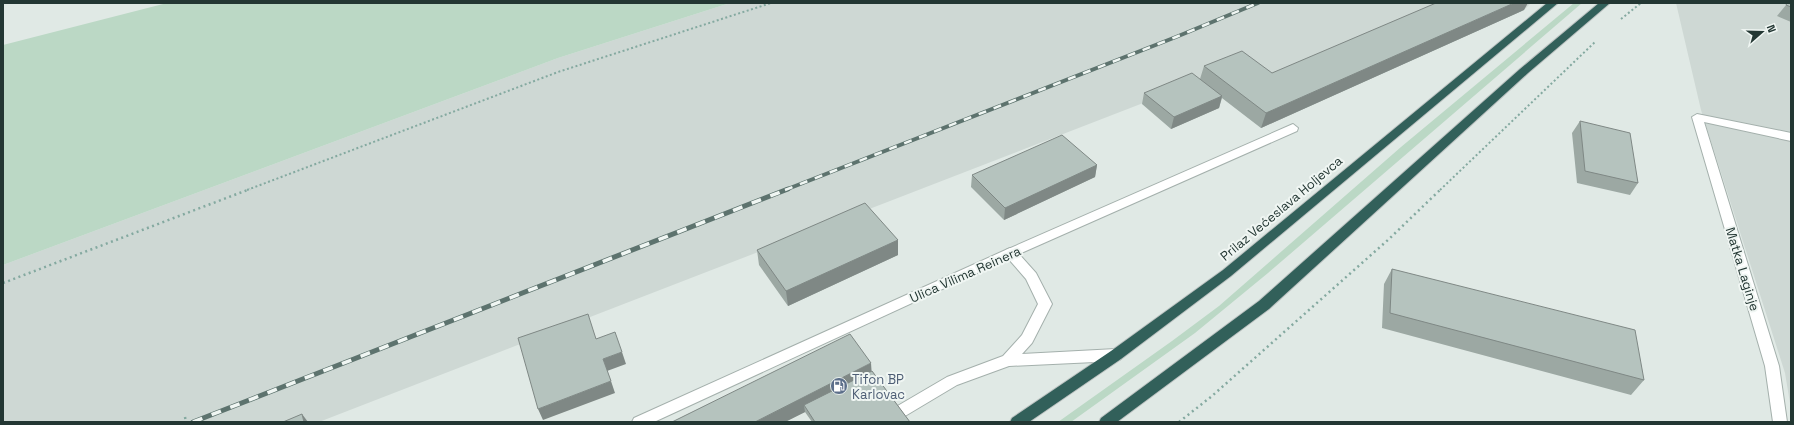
<svg xmlns="http://www.w3.org/2000/svg" width="1794" height="425" viewBox="0 0 1794 425" font-family="'Space Grotesk',sans-serif">
<style>
.built{fill:#ced8d4}
.green{fill:#bbd8c5}
.lines{fill:none;stroke-linecap:round;stroke-linejoin:round}
.lane-casing{stroke:#a4b0ac;stroke-width:2}
.street-casing{stroke:#a4b0ac;stroke-width:2}
.highway-casing{stroke:#bdc3c2;stroke-width:2}
.path-far1{stroke:#84a9a0;stroke-width:2;stroke-dasharray:2 2.5;stroke-linecap:butt}
.path{stroke:#84a9a0;stroke-width:2.5;stroke-dasharray:2 3.5;stroke-linecap:butt}
.lane{fill:#fff;fill-rule:evenodd}
.street{fill:#fff;fill-rule:evenodd}
.highway{fill:#32605a;fill-rule:evenodd}
.rail-far1-casing{stroke:#5d736e;stroke-width:4}
.rail-casing{stroke:#5d736e;stroke-width:5}
.rail-far1{stroke:#f0f6f3;stroke-width:2.5;stroke-dasharray:8;stroke-linecap:butt}
.rail{stroke:#f0f6f3;stroke-width:3.5;stroke-dasharray:10;stroke-linecap:butt}
.wall{fill:#9ca8a3}
.shaded-wall{fill:#7f8885}
.building{fill:#b5c3be;stroke:#7f8885}
.labels{text-anchor:middle;stroke-width:4;stroke-linejoin:round;paint-order:stroke}
.street-label{font-size:13px;fill:#233733;stroke:#f0f6f3}
.service-label{font-size:13px;fill:#4e5e75;stroke:#f0f6f3;text-anchor:start}
</style>
<rect width="100%" height="100%" fill="#e0e9e5"/>
<path class="built" d="M730 3H1531L1524 10 1261 128 1200 81 319 422H3V265L558 58Z
M1676 3H1791V409L1785 373 1701 110Z"/>
<path class="green" d="M167 3H730L558 58 3 265V45Z
M1574 3H1582L1268 273 1195 333 1071 422H1058L1172 341 1219 306 1401 147Z"/>
<g class="lines">
<g class="lane-casing">
<path id="lane" d="M1293 124 1298 128 1297 131 1019 254 1036 273 1052 304 1032 343 1022 354 1116 349 1121 351 1123 355 1121 359 1116 361 1009 366 957 385 895 422H875L877 418 947 377 1003 356 1022 335 1038 304 1026 279 1006 256 1004 253 1006 250Z"/>
</g>
<g class="street-casing">
<path id="street" d="M1697 114 1791 133V141L1704 122 1779 366 1787 422H1773L1765 366 1692 117Z
M1010 248 1014 250 1016 253 1014 256 654 422H632L634 418Z"/>
</g>
<g class="highway-casing">
<path id="highway" d="M1547 3H1558L1231 276 1121 359 1029 422H1010L1012 418 1111 351 1223 270Z
M1599 3H1610L1528 73 1269 309 1117 422H1099L1101 418 1259 301 1520 69Z"/>
</g>
<path class="path-far1" d="M1621 19 1641 3
M247 190 558 72 771 3
M1440 190 1595 42"/>
<path class="path" d="M3 283 250 189
M185 417 186 422
M1179 422 1212 396 1389 239 1441 189"/>
<use href="#lane" class="lane"/>
<use href="#street" class="street"/>
<use href="#highway" class="highway"/>
<g class="rail-far1-casing">
<path id="rail-far1" d="M785 190 1176 37 1258 3"/>
</g>
<g class="rail-casing">
<path id="rail" d="M193 422 788 189"/>
</g>
<use href="#rail-far1" class="rail-far1"/>
<use href="#rail" class="rail"/>
</g>
<path class="wall" d="M1791 3V22L1777 16 1786 5Z
M1524 10 1261 128 1222 98 1219 108 1171 129 1142 104 1144 93 1200 79 1204 66 1272 73Z
M1580 121 1638 183 1630 195 1577 183 1572 133Z
M1097 165 1095 177 1004 220 971 187 972 175Z
M898 240V255L788 306 759 265 757 250Z
M1392 269 1644 380 1631 395 1382 328 1384 284Z
M872 371 910 422H812L805 412 785 422H672Z"/>
<path class="shaded-wall" d="M1514 3H1528L1524 10 1261 128 1266 113Z
M1222 96 1219 108 1171 129 1174 117Z
M1097 165 1095 177 1004 220 1005 208Z
M898 240V255L788 306 786 291Z
M622 352 626 364 607 371 603 359Z
M871 363 872 377 804 405 805 412 785 422H755Z
M611 381 615 393 543 420 538 409Z
M302 414 308 422H304Z"/>
<path class="building" d="M1436 3H1514L1266 113 1204 66 1242 51 1272 73Z
M1787 3H1791V7L1786 5Z
M1192 73 1222 96 1174 117 1144 93Z
M1580 121 1630 133 1638 183 1585 171Z
M1062 135 1097 165 1005 208 972 175Z
M865 203 898 240 786 291 757 250Z
M1392 269 1635 330 1644 380 1390 313Z
M588 314 596 339 615 332 622 352 603 359 611 381 538 409 518 338Z
M850 334 871 363 755 422H672Z
M872 371 910 422H815L804 405Z
M302 414 304 422H283Z"/>
<defs>
<g id="fuel-disc" transform="scale(0.9)"><circle r="9.5" fill="#5c6f8a" stroke="#f0f6f3"/><path d="M-5.5-6h7V0h2V4h1.3V-2.5L3-4.5l.8-.8L6-3V5H2.5V1h-1V6h-7ZM-4.2-4.7v3.2H.2V-4.7Z" fill="#fff"/></g>
</defs>
<g fill-rule="evenodd">
<use href="#fuel-disc" x="839" y="386"/>
</g>
<g class="labels">
<g class="street-label">
<text transform="translate(1281 208) rotate(-40)" y="5">Prilaz Većeslava Holjevca</text>
<text transform="translate(1743 269) rotate(73)" y="5">Matka Laginje</text>
<text transform="translate(965 274) rotate(-24)" y="5">Ulica Vilima Reinera</text>
</g>
<g class="service-label">
<text x="852" y="384">Tifon BP<tspan x="852" dy="15">Karlovac</tspan></text>
</g>
</g>
<rect width="1794" height="425" fill="none" stroke="#233733" stroke-width="8"/>
<g transform="translate(1762 32) rotate(70)" stroke="#f0f6f3" stroke-width="3" paint-order="stroke">
<path d="M0-3L7 15L0 10L-7 15Z" fill="#233733"/>
<text y="-6" font-size="11" font-weight="bold" text-anchor="middle" fill="#233733">N</text>
</g>
</svg>
